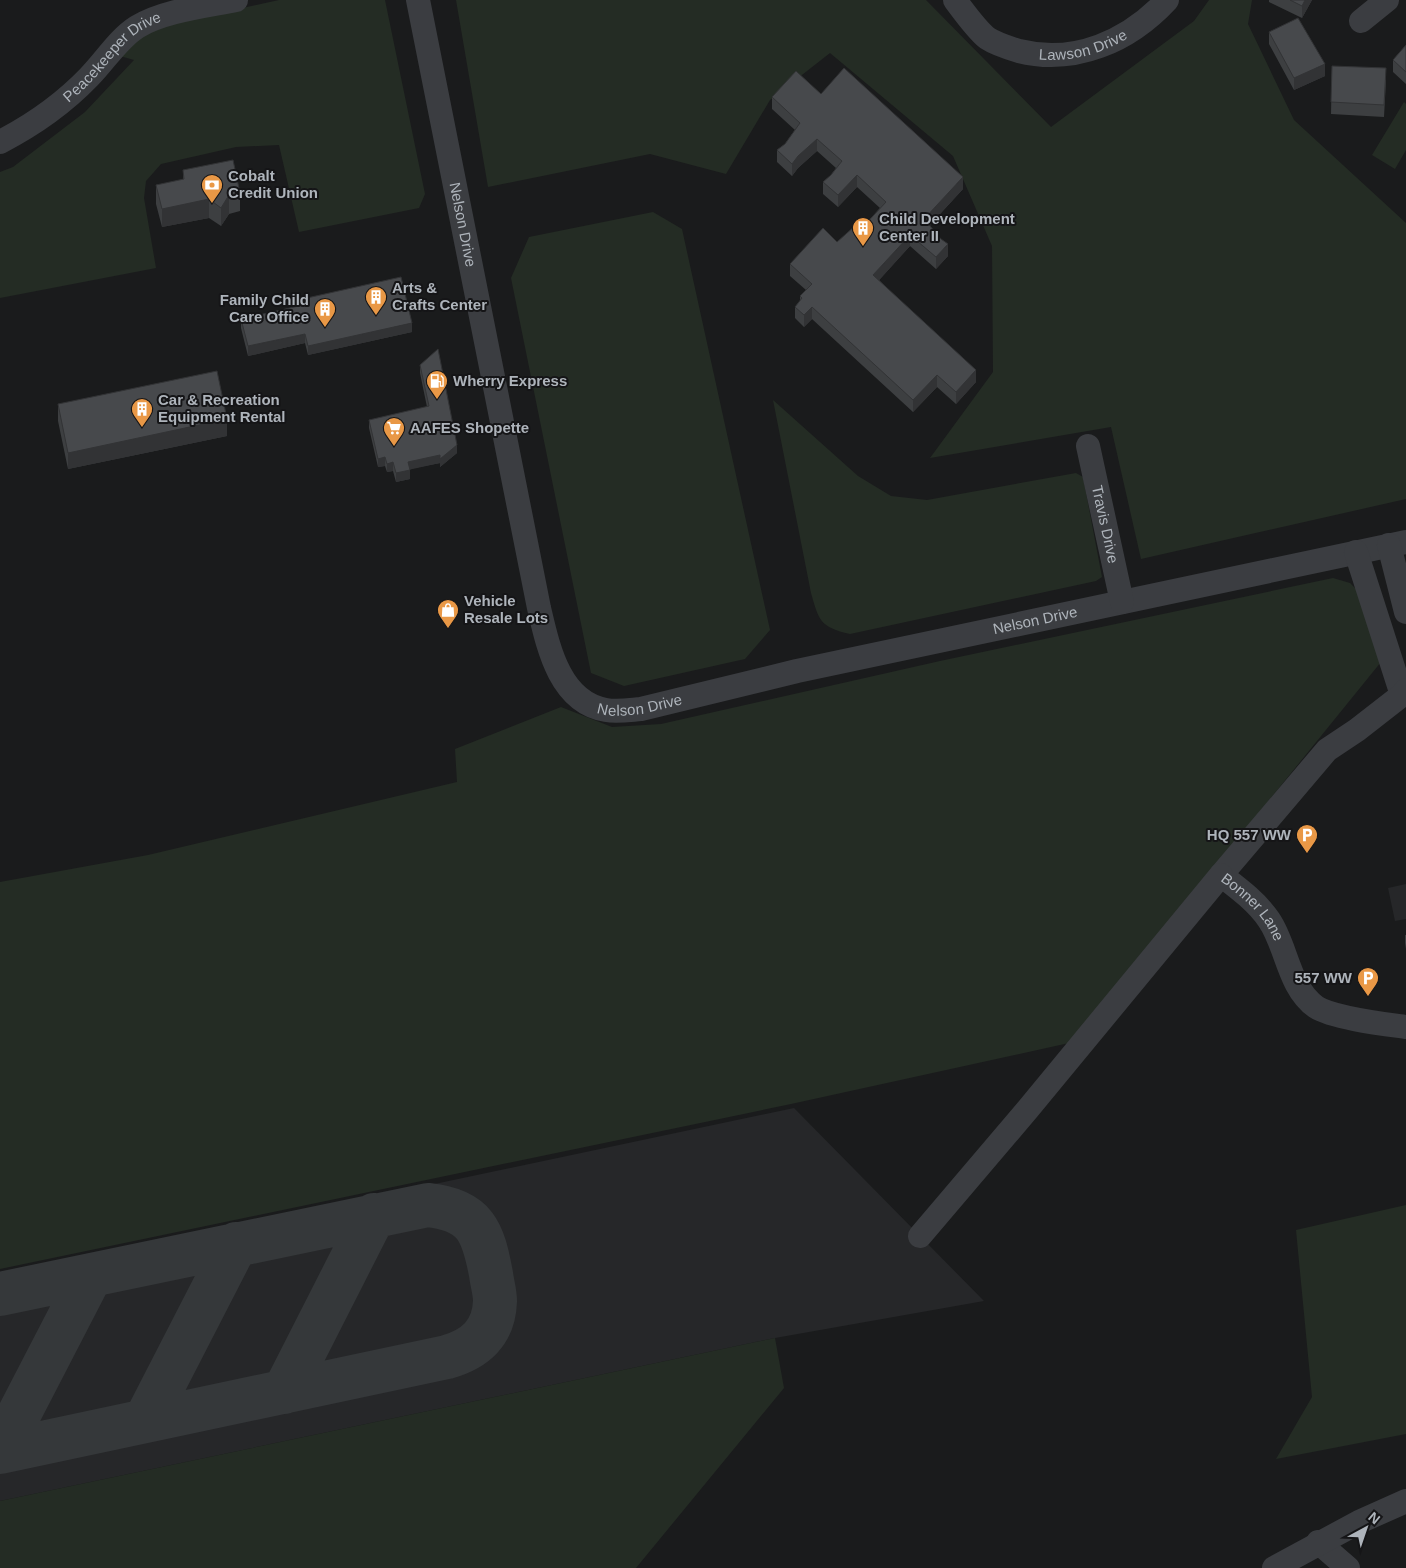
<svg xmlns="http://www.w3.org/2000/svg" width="1406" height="1568" viewBox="0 0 1406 1568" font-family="Arial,sans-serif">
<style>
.built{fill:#262729}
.green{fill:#242c24}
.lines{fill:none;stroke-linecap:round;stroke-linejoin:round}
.taxiway{stroke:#35383a;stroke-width:44}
.minor{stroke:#3b3d41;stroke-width:24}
.wall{fill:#3d3f41}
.shaded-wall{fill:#323335}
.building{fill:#47494c;stroke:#323335}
.labels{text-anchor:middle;stroke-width:4;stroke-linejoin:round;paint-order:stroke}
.street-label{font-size:15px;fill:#aeb4bb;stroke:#151517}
.poi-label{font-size:15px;font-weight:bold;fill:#aeb4bb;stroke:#151517;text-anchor:start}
</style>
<rect width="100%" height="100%" fill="#1a1b1c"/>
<path class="built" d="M1406 884V919L1395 921 1388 888Z
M794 1108 984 1301 775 1338 0 1501V1276Z"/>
<path class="green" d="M279 0H385L425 194 419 208 299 232 279 145 236 147 161 164 146 181 144 198 156 268 0 298V172L13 167 85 112 134 60 120 56 143 30Z
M456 0H926L1051 127 1194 21 1209 0H1252L1248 24 1294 120 1406 223V499L1141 559 1111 427 930 458 993 372 992 246 953 156 830 53 770 100 726 174 650 154 488 187Z
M1404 102 1406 104V150L1395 169 1372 155Z
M653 212 682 229 770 630 745 659 624 686 591 673 511 278 529 237Z
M773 400 858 476 891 496 927 500 1076 473 1083 477 1102 577 1096 581 850 634C820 627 819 621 811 593Z
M1333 578 1350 583 1361 594 1381 662 1176 915 1069 1043 791 1104 0 1269V882L148 855 457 782 455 749 561 707 612 727 661 724 940 661Z
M1406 1205V1434L1276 1459 1312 1397 1296 1230Z
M775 1338 784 1388 636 1568H0V1501Z"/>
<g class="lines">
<path class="taxiway" d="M0 1294 428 1205C476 1210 483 1232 491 1274 492 1283 495 1292 495 1301 494 1333 475 1349 447 1357L0 1452
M284 1392 374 1215
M145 1421 236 1244
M0 1451 91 1275"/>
<g class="minor">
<path id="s1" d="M418 0 539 608C548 646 559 702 606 710 617 712 629 710 641 709L797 671 1406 542"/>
<path id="s2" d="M955 0C964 12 976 29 987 38 996 44 1009 48 1019 51 1075 65 1129 41 1167 0"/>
<path d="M1361 21 1387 0"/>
<path id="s3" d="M0 142C33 125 64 103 89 77 105 61 118 39 137 27 163 11 206 6 236 0"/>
<path id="s4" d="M1088 446 1122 602"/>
<path d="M1389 545 1406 612"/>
<path d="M1356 552 1402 695"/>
<path id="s5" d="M1406 690 1402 695 1357 730 1327 750 1221 875C1238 888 1257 902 1269 920 1287 946 1288 987 1316 1007 1333 1018 1384 1024 1406 1027"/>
<path d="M920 1236 1028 1109 1221 875"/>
<path d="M1318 1542 1348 1568"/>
<path d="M1274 1568 1359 1522 1406 1501"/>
</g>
</g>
<path class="wall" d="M1269 0H1312L1302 18 1269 2Z
M1269 32 1325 76 1294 90 1269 44Z
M1406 45V84L1393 72V60Z
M1332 66 1386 80 1384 117 1331 114Z
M821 94 963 189 930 225 948 256 936 269 910 246 879 280 976 382 956 404 937 387 913 412 812 319 804 327 795 318V307L800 301V296L806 290 790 276V264L837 242 861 229 880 208 857 187 838 207 823 194V182L831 175 836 168 817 151 798 168 792 176 777 162V150L785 144 795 130 772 109V97Z
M183 170 240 193V211L229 214 221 226 209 218 162 227 156 204V185L183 180Z
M298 300 412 332 308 355 305 343 248 356 241 328V319L298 306Z
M420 365 457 453 440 467V463L409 469 410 479 396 482 393 471 387 472 385 466 378 467 369 428V420L427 407 420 373Z
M58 404 227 436 68 469 58 421Z
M1405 935H1406V949L1405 943Z"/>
<path class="shaded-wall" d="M1305 0H1312L1302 18V6Z
M1325 64V76L1294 90V78Z
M817 139V151L798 168 792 176V164L798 156Z
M857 175V187L838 207V195Z
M963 177V189L924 231V219Z
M229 195V214L221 226V208Z
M209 199V218L162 227V209Z
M910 235V246L873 287V275Z
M948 244V256L936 269V257Z
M812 307V319L804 327V315Z
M412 323V332L308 355V346Z
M305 334V343L248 356V346Z
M976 370V382L956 404V392Z
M937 375V387L913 412V400Z
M227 419V436L68 469V453Z
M457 445V453L440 467V459Z
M440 455V463L408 470V462Z
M385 457V466L378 467V459Z
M393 462V471L387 472V464Z
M410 470V479L396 482V473Z"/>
<path class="building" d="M1290 0H1305L1302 6Z
M1298 18 1325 64 1294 78 1269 32Z
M1406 45V72L1393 60Z
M1332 66 1386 68 1384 105 1331 102Z
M844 68 963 177 924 219 941 239 948 244 936 257 910 235 873 275 976 370 956 392 937 375 913 400 812 307 804 315 795 307 802 298 800 296 812 284 790 264 823 228 837 242 856 225 861 229 886 202 857 175 838 195 823 182 831 175 842 161 817 139 798 156 792 164 777 150 785 144 800 123 772 97 796 71 821 94Z
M233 160 240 193 229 195 221 208 209 199 162 209 156 185 184 179 183 170Z
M401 277 412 323 308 346 305 334 248 346 241 319 299 306 298 300Z
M438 349 457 445 440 459V455L408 462 410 470 396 473 393 462 387 464 385 457 378 459 369 420 429 406 420 365Z
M217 371 227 419 68 453 58 404Z"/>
<defs>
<g id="bank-pin" transform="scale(1.125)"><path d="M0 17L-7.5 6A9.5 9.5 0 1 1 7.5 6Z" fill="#e99846" stroke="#151517"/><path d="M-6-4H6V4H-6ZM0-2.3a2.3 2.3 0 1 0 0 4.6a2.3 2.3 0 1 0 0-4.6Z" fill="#fff"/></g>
<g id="building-pin" transform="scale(1.125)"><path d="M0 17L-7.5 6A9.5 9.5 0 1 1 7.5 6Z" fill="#e99846" stroke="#151517"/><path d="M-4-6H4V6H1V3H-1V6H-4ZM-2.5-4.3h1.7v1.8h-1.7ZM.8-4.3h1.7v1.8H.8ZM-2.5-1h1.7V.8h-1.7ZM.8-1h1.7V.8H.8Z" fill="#fff"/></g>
<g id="fuel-pin" transform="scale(1.125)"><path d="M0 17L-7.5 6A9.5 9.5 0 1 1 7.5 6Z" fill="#e99846" stroke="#151517"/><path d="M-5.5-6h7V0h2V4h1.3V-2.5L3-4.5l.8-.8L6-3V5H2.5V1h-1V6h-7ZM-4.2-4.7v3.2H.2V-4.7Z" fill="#fff"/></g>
<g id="supermarket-pin" transform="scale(1.125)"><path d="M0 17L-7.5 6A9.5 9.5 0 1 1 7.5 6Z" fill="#e99846" stroke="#151517"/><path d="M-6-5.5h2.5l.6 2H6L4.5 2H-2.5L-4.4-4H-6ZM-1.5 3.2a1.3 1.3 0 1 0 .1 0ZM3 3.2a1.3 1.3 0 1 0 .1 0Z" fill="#fff"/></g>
<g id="shop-pin" transform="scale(1.125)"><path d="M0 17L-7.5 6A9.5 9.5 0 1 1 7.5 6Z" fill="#e99846" stroke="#151517"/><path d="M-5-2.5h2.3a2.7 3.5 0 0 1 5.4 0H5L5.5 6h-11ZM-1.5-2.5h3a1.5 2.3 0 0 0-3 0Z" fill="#fff"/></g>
<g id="parking-pin" transform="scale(1.125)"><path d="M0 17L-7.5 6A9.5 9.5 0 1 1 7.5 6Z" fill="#e99846" stroke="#151517"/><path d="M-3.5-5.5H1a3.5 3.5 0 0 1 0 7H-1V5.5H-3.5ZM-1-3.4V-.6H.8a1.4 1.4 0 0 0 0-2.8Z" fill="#fff"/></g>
</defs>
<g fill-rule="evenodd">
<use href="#bank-pin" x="212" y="185"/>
<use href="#building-pin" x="863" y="228"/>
<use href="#building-pin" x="376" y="297"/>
<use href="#building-pin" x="325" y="309"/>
<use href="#fuel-pin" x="437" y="381"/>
<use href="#building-pin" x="142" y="409"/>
<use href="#supermarket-pin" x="394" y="428"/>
<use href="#shop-pin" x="448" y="610"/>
<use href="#parking-pin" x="1307" y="835"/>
<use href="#parking-pin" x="1368" y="978"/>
</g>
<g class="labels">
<g class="street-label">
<text dy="5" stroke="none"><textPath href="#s2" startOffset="150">Lawson Drive</textPath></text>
<text dy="5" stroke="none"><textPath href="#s3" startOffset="142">Peacekeeper Drive</textPath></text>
<text dy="5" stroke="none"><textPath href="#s1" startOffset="229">Nelson Drive</textPath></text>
<text dy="5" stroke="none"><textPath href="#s4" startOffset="80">Travis Drive</textPath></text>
<text dy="5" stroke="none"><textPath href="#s1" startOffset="1189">Nelson Drive</textPath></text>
<text dy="5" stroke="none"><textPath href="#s1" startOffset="784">Nelson Drive</textPath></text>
<text dy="5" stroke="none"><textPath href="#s5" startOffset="309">Bonner Lane</textPath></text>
</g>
<g class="poi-label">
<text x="228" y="181">Cobalt<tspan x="228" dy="17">Credit Union</tspan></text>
<text x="879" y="224">Child Development<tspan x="879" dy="17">Center II</tspan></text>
<text x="392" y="293">Arts &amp;<tspan x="392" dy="17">Crafts Center</tspan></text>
<text x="309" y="305" text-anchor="end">Family Child<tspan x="309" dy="17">Care Office</tspan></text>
<text x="453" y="386">Wherry Express</text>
<text x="158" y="405">Car &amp; Recreation<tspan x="158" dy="17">Equipment Rental</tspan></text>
<text x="410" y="433">AAFES Shopette</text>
<text x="464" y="606">Vehicle<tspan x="464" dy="17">Resale Lots</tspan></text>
<text x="1291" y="840" text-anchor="end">HQ 557 WW</text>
<text x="1352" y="983" text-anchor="end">557 WW</text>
</g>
</g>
<g transform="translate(1366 1528) rotate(40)" stroke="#151517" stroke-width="4" paint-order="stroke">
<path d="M0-4L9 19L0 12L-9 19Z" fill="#aeb4bb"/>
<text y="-8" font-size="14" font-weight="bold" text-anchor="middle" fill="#aeb4bb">N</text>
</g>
</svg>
